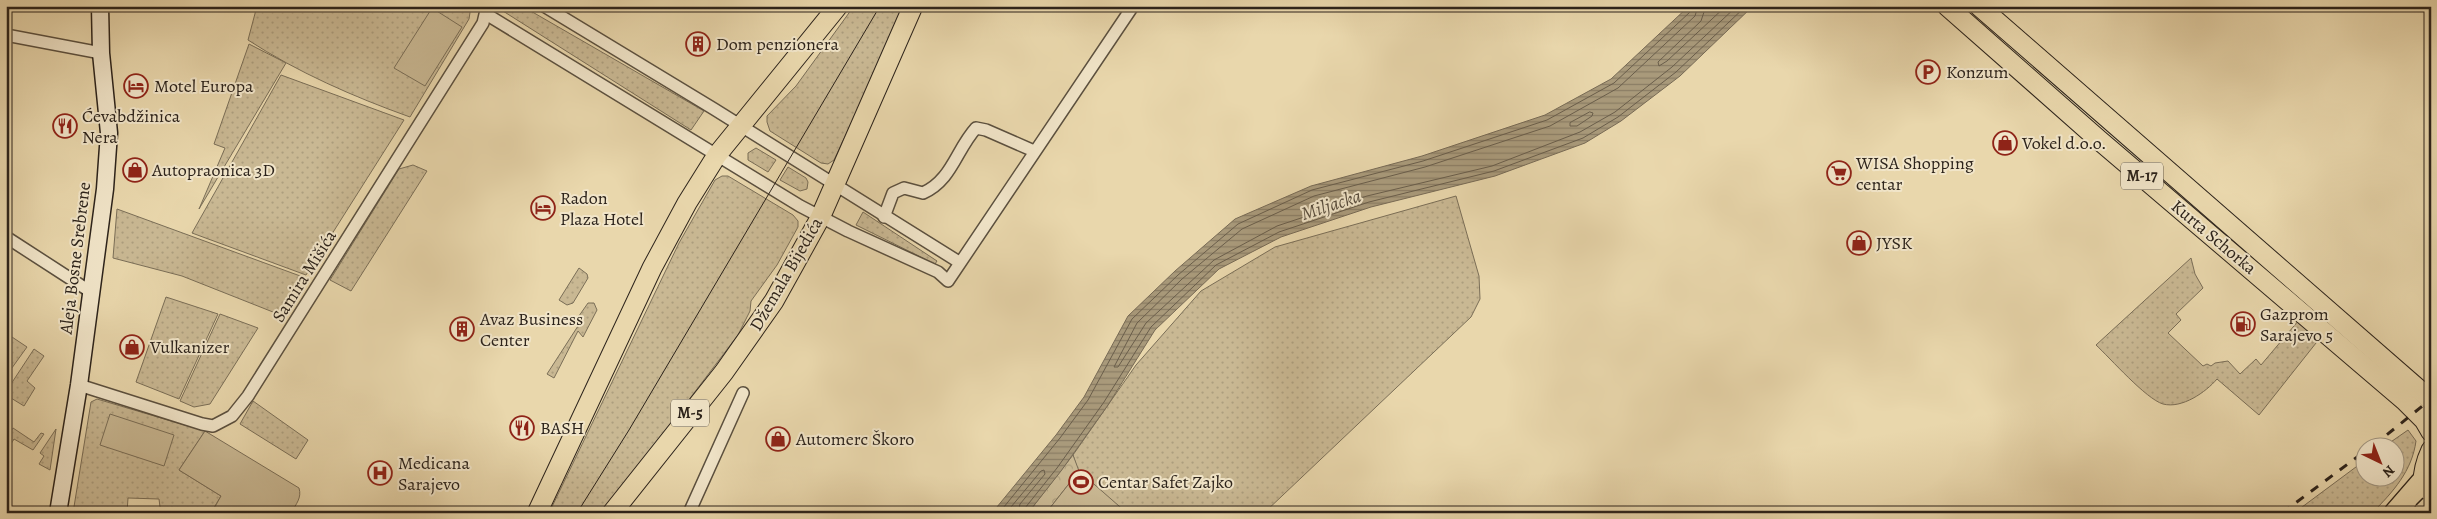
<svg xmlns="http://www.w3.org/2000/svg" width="2437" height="519" viewBox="0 0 2437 519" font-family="Alegreya,serif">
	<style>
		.green { fill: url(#green-dots); stroke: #7a6e57 }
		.forest { fill: url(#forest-crowns); stroke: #7a6e57 }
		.pitch { fill: #c9b893; stroke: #7a6e57 }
		.water { fill: url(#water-rules); stroke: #776a55 }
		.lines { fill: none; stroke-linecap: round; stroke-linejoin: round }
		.shore { stroke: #6a5e4b; stroke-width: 1 }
		.street-casing { stroke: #5b503f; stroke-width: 14 }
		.secondary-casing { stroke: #2c231b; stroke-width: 19 }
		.primary-casing { stroke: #2c231b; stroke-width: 21 }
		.highway-casing { stroke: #2c231b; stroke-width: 24 }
		.street { stroke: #f1e5c9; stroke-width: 11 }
		.secondary { stroke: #f1e5c9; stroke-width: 16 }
		.primary { stroke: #e9d7ac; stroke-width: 19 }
		.highway { stroke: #e9d7ac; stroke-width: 21 }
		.tram { stroke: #2c231b; stroke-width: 1 }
		.rail { stroke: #2c231b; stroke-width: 3; stroke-dasharray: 9 9; stroke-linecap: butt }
		.highway-bridge-casing { stroke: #2c231b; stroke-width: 24; stroke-linecap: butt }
		.highway-bridge { stroke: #e9d7ac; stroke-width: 21 }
		.labels { text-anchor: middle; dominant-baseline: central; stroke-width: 4; stroke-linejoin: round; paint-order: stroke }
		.shield { fill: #f1e5c9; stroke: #675d4f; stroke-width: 1 }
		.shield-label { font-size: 16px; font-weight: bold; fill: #2c231b }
		.poi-label { font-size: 18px; fill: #2c231b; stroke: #f1e5c9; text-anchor: start }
		.street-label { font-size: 18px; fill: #2c231b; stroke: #f1e5c9 }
		.water-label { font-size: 19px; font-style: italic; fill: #584d3d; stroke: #f1e5c9 }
	</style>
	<defs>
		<pattern id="green-dots" width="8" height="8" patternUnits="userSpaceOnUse" patternTransform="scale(1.25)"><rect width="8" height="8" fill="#c9b893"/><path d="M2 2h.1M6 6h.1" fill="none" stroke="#ad9e7e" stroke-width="1.8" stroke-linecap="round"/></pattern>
		<pattern id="forest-crowns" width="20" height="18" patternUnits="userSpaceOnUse" patternTransform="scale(1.25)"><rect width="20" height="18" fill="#c9b893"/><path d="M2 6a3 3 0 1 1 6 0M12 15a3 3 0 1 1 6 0" fill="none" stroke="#ad9e7e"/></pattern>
		<pattern id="water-rules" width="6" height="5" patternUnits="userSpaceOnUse" patternTransform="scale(1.25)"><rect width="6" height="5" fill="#a99a7b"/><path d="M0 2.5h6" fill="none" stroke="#8a7d64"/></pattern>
	</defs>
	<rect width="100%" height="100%" fill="#e9d7ac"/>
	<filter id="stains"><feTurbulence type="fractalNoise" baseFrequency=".004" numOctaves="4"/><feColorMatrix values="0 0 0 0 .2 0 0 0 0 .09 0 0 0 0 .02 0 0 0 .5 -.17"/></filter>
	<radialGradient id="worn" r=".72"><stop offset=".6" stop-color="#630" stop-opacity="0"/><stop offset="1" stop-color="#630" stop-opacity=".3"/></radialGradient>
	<g class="green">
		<path d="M257 6H471L469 19 410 117C354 97 297 72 248 40Z"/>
		<polygon points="495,6 522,6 704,111 691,130"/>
		<polygon points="854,6 906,6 834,160 828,164 821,163 770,131 767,122 767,116 796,86"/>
		<polygon points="249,44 286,63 199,209 225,148 214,144"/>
		<polygon points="281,75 404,120 306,275 192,233"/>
		<polygon points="756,148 776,160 768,172 748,160 748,153"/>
		<polygon points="413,165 427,171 351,291 330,280 399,169"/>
		<polygon points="788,167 806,178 808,182 807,189 800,191 780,180"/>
		<polygon points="722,176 728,176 793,215 798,221 798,227 777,265 751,301 750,311 738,335 603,513 549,513 679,243 715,180"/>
		<polygon points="1456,196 1479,276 1480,299 1471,317 1264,513 1127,513 1104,494 1046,513 1078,471 1073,455 1136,365 1201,291 1275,247"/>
		<polygon points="117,209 303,277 278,314 182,276 113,258"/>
		<polygon points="863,212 937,261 935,264 856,225"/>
		<path d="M2191 258 2195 274 2203 288 2176 314 2181 320 2168 333 2203 366 2207 364 2211 366 2215 363 2228 361 2240 374 2256 359 2261 365 2299 320 2320 338 2259 415 2217 379C2206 392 2182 409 2163 404 2146 399 2110 358 2096 345Z"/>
		<polygon points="579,268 587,274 588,278 573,303 567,305 559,300"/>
		<polygon points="166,297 218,314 179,399 136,382"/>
		<polygon points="588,303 594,303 597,310 583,337 578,331 554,378 547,374 578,326 574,323"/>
		<polygon points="220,314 258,328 210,404 194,407 180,401"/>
		<polygon points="6,333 27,347 9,372 6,370"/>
		<polygon points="34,349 44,356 27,381 35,388 24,406 6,395 6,381 11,384"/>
		<polygon points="97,399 205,431 179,470 221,496 212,511 214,513 181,513 172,507 166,510 160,507 159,499 128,498 127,513 73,513 91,402"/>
		<polygon points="253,401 308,440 296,459 240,424"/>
		<polygon points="13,428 34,442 41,433 44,434 33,450 14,439 8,449 6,439"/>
		<polygon points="56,429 50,470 39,464 44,456 40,453"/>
		<path d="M2408 430 2416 441C2412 471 2393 492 2372 513H2294L2364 461V476H2394V446H2385Z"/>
	</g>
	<polygon class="forest" points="1073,455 1079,471 1046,513 1028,513"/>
	<g class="pitch">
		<polygon points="432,8 462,27 425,86 394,68"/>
		<polygon points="110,414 174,435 164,466 100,445"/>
		<path d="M205 431 299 488C302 498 296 504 291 513L212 512 221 496 179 470Z"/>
		<polygon points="1079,471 1127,513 1046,513"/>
	</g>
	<polygon class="water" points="1689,6 1753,6 1680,76 1621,121 1585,143 1495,176 1371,207 1281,237 1219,269 1155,330 1108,405 1061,471 1028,513 992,513 1056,435 1084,397 1128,316 1175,271 1235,219 1311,186 1422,156 1545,115 1611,79"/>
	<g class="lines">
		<g class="shore">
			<polyline points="1698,6 1695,16 1618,88 1550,126 1425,167 1314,196 1242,229 1182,279 1137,323 1114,367 1118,367 1146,323 1214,260 1277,226 1367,196 1492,166 1580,132 1615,112 1672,67 1737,6"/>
			<polyline points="1706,6 1701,21 1658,62 1659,66 1667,61 1726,6"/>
			<polygon points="1590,112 1593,113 1592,116 1577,126 1570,126 1570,123"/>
			<polyline points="999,513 1060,438 1088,400 1132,319 1178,275 1238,224 1312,190 1423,161 1547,120 1614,83 1690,12 1692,6"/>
			<polyline points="1006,513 1041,471 1044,470 1045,474 1020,504 1018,513"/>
			<polyline points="1024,513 1025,508 1057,468 1104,402 1151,327 1216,265 1279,232 1369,202 1494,171 1583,138 1618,117 1676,72 1746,6"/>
		</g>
		<g class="street-casing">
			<g id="street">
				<polyline points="544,6 714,109 959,262"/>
				<polyline points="486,14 800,206 848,231 938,272 948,281 1133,6"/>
				<polyline points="6,35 101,53"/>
				<path d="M884 217 893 193 904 188 923 193C952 180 956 150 976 128L986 130 1034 151"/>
				<polyline points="6,237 91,292"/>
				<polyline points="79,385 202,424 213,426 232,416 248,396 483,23 487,6"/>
				<polyline points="689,513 743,393"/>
			</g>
		</g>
		<g class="secondary-casing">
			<polyline id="secondary" points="58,513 79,385 105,189 109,133 101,53 100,6"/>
		</g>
		<g class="primary-casing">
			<g id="primary">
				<polyline points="1947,6 2099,140 2405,401 2424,420 2431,432"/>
				<polyline points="1979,6 2431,400"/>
				<polyline points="537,513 652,268 687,203 717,155 838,6"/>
				<polyline points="612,513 724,372 774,301 820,218 913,6"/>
				<path d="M2428 513C2420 491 2421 471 2431 450"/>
			</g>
		</g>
		<g class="highway-casing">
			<polyline id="highway" points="2395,513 2421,483"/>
		</g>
		<use href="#street" class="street"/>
		<use href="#secondary" class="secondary"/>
		<use href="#primary" class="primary"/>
		<use href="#highway" class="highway"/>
		<polyline class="tram" points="577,513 629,430 880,6"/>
		<g class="rail">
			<polyline points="2373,446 2431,399"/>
			<polyline points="2282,513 2364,452"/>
		</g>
		<g class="highway-bridge-casing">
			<polyline id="highway-bridge" points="2424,513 2431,506"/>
		</g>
		<use href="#highway-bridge" class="highway-bridge"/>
	</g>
	<defs>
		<g id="building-ring" transform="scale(1.25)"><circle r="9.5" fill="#f1e5c9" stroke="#8f2418" stroke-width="1.5"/><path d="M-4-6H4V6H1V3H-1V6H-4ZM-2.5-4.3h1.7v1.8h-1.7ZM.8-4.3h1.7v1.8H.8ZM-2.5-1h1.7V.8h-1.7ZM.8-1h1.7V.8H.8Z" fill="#8f2418"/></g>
		<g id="parking-ring" transform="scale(1.25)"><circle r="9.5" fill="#f1e5c9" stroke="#8f2418" stroke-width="1.5"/><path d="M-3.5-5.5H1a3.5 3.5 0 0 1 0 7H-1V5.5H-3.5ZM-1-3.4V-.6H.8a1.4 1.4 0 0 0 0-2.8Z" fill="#8f2418"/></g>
		<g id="hotel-ring" transform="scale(1.25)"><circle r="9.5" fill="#f1e5c9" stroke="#8f2418" stroke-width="1.5"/><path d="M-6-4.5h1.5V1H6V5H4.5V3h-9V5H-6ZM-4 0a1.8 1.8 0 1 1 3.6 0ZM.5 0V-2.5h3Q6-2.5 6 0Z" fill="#8f2418"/></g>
		<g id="restaurant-ring" transform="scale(1.25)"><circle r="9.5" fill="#f1e5c9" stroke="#8f2418" stroke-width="1.5"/><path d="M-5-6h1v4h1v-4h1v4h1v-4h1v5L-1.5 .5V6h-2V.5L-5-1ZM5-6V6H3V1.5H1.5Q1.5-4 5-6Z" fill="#8f2418"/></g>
		<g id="shop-ring" transform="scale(1.25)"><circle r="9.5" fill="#f1e5c9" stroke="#8f2418" stroke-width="1.5"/><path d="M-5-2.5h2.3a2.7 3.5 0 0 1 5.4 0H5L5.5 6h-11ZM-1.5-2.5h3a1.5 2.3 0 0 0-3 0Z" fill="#8f2418"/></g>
		<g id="supermarket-ring" transform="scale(1.25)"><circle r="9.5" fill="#f1e5c9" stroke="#8f2418" stroke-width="1.5"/><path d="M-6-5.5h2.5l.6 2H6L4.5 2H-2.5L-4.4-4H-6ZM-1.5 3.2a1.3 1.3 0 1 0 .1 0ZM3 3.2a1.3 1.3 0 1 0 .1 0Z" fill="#8f2418"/></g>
		<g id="fuel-ring" transform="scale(1.25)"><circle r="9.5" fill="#f1e5c9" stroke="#8f2418" stroke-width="1.5"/><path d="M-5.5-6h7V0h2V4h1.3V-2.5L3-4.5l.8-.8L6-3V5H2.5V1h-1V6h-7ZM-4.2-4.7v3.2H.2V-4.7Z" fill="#8f2418"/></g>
		<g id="hospital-ring" transform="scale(1.25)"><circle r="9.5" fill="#f1e5c9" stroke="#8f2418" stroke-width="1.5"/><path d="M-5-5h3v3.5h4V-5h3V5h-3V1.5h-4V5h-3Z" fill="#8f2418"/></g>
		<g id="stadium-ring" transform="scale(1.25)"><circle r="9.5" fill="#f1e5c9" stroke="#8f2418" stroke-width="1.5"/><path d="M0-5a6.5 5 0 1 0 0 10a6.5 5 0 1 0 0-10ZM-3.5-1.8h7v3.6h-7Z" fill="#8f2418"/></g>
	</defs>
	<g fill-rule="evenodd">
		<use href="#building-ring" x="698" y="44"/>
		<use href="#parking-ring" x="1928" y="72"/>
		<use href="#hotel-ring" x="136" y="86"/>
		<use href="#restaurant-ring" x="65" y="126"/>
		<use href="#shop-ring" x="2005" y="143"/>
		<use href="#shop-ring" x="135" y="170"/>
		<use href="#supermarket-ring" x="1839" y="173"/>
		<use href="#hotel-ring" x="543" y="208"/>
		<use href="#shop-ring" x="1859" y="243"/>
		<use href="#fuel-ring" x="2243" y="324"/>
		<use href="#building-ring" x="462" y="329"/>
		<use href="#shop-ring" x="132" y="347"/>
		<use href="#restaurant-ring" x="522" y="428"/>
		<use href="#shop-ring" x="778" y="439"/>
		<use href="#hospital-ring" x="380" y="473"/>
		<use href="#stadium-ring" x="1081" y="482"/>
	</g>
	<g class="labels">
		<g class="shield">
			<rect x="2121" y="162.5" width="42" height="27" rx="4"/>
			<rect x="671" y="399.5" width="38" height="27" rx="4"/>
		</g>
		<g class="shield-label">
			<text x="2142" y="176">M-17</text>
			<text x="690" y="413">M-5</text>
		</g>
		<g class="poi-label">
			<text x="716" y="44">Dom penzionera</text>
			<text x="1946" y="72">Konzum</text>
			<text x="154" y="86">Motel Europa</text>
			<text x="82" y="116">Ćevabdžinica<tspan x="82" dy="21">Nera</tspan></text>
			<text x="2022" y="143">Vokel d.o.o.</text>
			<text x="1856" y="163">WISA Shopping<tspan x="1856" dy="21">centar</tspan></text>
			<text x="152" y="170">Autopraonica 3D</text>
			<text x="560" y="198">Radon<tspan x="560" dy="21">Plaza Hotel</tspan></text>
			<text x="1876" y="243">JYSK</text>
			<text x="2260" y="314">Gazprom<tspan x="2260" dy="21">Sarajevo 5</tspan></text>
			<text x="480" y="319">Avaz Business<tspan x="480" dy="21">Center</tspan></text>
			<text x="150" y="347">Vulkanizer</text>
			<text x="540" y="428">BASH</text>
			<text x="796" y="439">Automerc Škoro</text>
			<text x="398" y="463">Medicana<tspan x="398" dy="21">Sarajevo</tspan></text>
			<text x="1098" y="482">Centar Safet Zajko</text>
		</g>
		<g class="street-label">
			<text transform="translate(2214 237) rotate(40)">Kurta Schorka</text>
			<text transform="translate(75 258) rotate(-83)">Aleja Bosne Srebrene</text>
			<text transform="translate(786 274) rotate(-60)">Džemala Bijedića</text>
			<text transform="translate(304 276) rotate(-58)">Samira Mišića</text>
		</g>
		<g class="water-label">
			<text transform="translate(1331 205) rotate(-18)">Miljacka</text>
		</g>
	</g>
	<rect width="2437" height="519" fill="none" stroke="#e9d7ac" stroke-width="25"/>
	<rect x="8" y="8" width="2422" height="504" fill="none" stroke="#2c231b" stroke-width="2.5"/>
	<rect x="12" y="12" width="2412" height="494" fill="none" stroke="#2c231b"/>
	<g transform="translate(2380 462) rotate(137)"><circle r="24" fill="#f1e5c9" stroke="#a29783"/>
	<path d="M0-4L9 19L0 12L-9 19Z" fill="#8f2418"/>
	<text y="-8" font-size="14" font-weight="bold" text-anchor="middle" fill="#2c231b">N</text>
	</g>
	<rect width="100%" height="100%" filter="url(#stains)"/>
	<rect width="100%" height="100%" fill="url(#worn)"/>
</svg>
